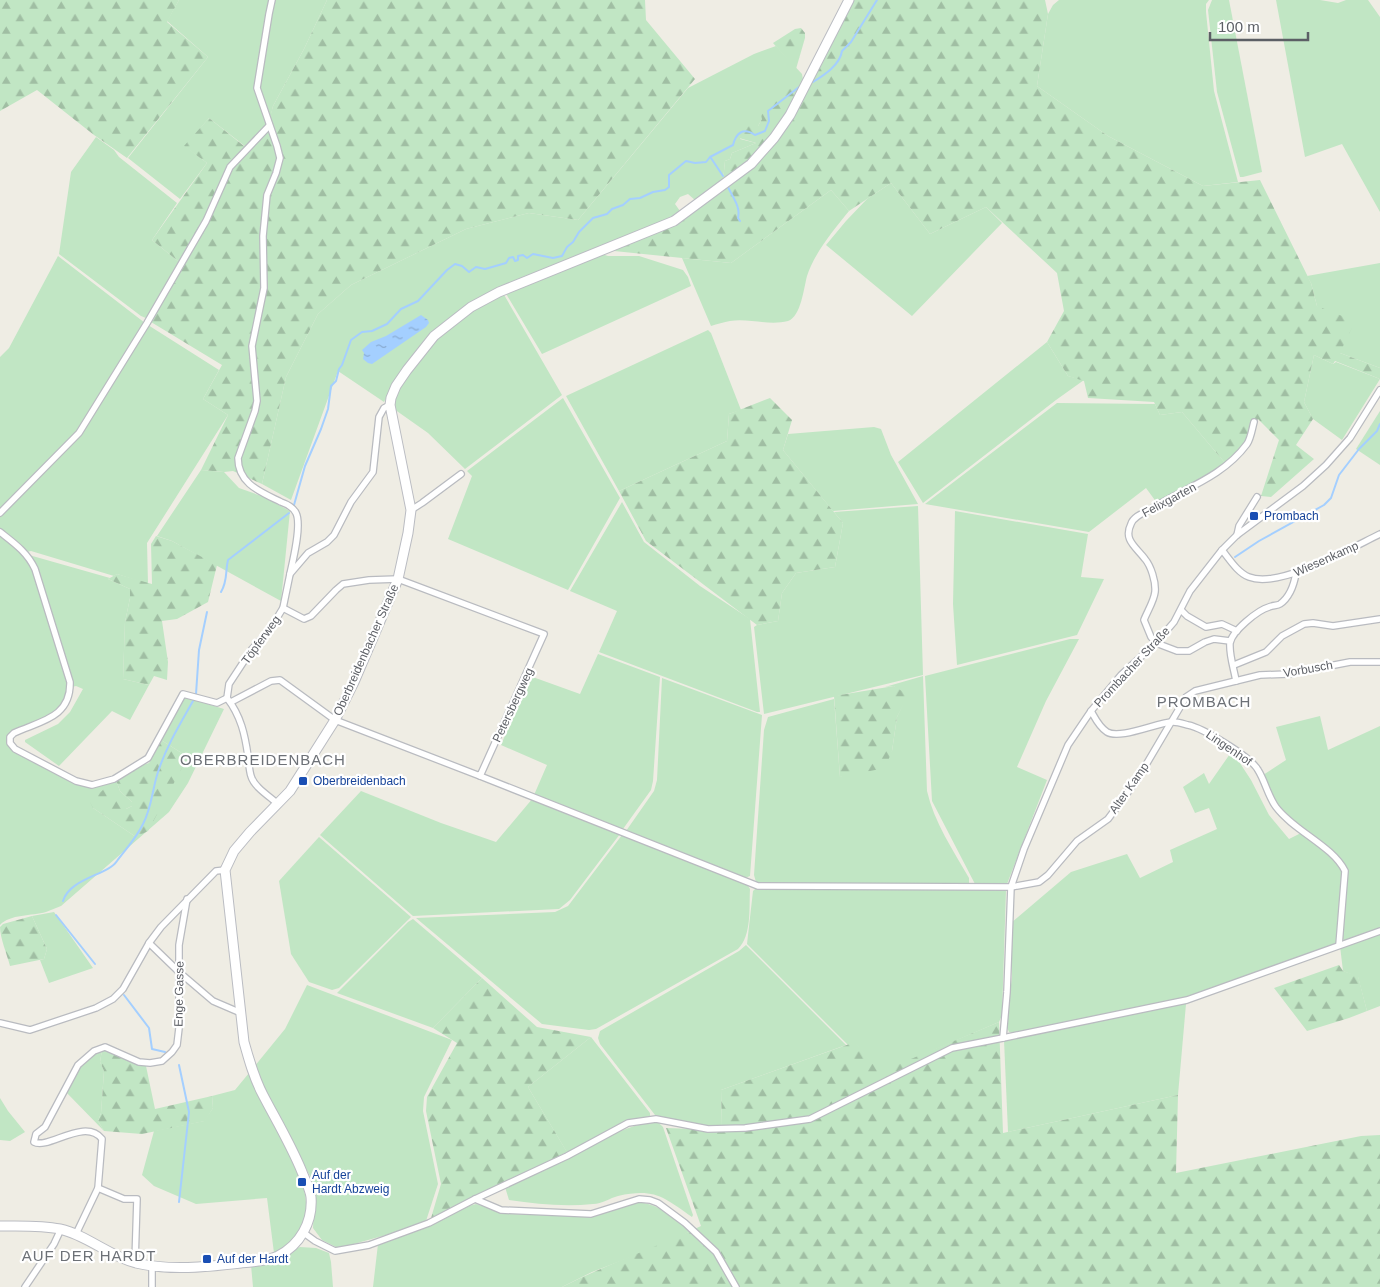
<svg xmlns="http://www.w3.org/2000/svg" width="1380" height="1287" viewBox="0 0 1380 1287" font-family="Helvetica,sans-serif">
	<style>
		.grass { fill: #c1e6c4 }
		.forest { fill: url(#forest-firs) }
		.water { fill: url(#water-ripples) }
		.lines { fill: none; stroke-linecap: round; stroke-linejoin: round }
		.stream { stroke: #a4cfff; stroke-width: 2 }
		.street-casing { stroke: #b9bbc0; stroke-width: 8 }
		.secondary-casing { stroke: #babcc2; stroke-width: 11 }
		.street { stroke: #fff; stroke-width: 5.5 }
		.secondary { stroke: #fff; stroke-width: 9 }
		.transit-dot { fill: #1a4fb4; stroke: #fff; stroke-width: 2 }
		.labels { text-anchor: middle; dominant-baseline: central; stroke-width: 4.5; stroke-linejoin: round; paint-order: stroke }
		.street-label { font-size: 12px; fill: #5c5f65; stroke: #fff }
		.transit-label { font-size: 12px; fill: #164399; stroke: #fff; text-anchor: start }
		.quarter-label { font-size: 15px; letter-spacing: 1px; fill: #6d7177; stroke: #fff }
	</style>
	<defs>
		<pattern id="forest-firs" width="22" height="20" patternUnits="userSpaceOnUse" patternTransform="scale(1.25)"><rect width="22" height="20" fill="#c1e6c4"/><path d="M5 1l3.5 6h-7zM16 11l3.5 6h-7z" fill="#a0bea3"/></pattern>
		<pattern id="water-ripples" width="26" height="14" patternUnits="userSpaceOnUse" patternTransform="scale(1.25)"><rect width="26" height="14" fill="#a4cfff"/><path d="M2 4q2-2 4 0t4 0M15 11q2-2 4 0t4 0" fill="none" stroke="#89abd2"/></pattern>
	</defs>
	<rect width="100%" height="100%" fill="#efede4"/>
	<g class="grass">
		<polygon points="179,0 271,0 257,76 266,124 264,128 246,147 209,118 185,146 207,163 180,199 128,158 208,57 167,21"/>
		<polygon points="274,0 327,0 304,49 273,106 270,119 260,88 263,56"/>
		<polygon points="1059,0 1209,0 1206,4 1206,12 1214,91 1238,182 1203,186 1108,136 1037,86 1048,14 1053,5"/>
		<polygon points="1212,0 1229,0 1262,172 1243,177 1240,177 1217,92 1208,10"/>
		<polygon points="1276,0 1320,0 1338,3 1346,0 1368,0 1380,17 1380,212 1342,144 1305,157"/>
		<polygon points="776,46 802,74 803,80 799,89 762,119 758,126 747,126 740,139 756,143 732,153 730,159 725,161 723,181 696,201 688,194 680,197 675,204 680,211 663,222 492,292 423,344 401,370 384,402 338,371 291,500 262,484 286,377 318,314 351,285 466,229 529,213 578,220 688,88 754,54"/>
		<polygon points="96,137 114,150 119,157 177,203 152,240 179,262 150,315 146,318 141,316 59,254 71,172"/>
		<polygon points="891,183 930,234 986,207 1002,223 912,316 826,245 846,221 867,199"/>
		<path d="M831 190 849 211C833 231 815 252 807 276 804 287 801 317 788 321 769 326 749 318 730 321 724 322 717 324 711 326L682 258 731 263Z"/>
		<polygon points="602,254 608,256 639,256 683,270 688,277 691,286 542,354 505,292"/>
		<polygon points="58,256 145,323 76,434 0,510 0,357 9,348"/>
		<polygon points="1380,263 1380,368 1340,353 1317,306 1311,283 1307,276"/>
		<polygon points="503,293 562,395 465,469 428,433 394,409 396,396 399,387 430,344 465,315"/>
		<polygon points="148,325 219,370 203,399 228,415 147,543 148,584 117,574 114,576 31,551 27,552 0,529 0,515 80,434"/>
		<polygon points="708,330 711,333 741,410 729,414 727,441 619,491 566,396"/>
		<polygon points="1047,342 1068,376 1084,380 1056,400 923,503 898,462"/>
		<polygon points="1314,355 1333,364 1336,362 1380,379 1342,440 1313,419 1304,402"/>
		<polygon points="563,398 620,498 568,590 448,539 472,476 467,471"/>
		<polygon points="1057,403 1155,404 1160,415 1182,412 1225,463 1214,472 1157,503 1146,488 1089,532 925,504"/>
		<polygon points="1380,411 1380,465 1356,449"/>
		<polygon points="874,427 881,429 891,455 918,504 833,511 783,450 788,434"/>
		<polygon points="201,470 224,472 239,488 264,497 290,511 281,601 172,541 157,536"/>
		<polygon points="622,502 644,542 700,586 750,619 760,712 757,712 599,652 617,611 570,591"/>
		<polygon points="918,506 923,675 764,714 754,627 757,625 778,621 782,593 796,573 835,567 843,523 834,512"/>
		<polygon points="955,511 1088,534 1081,577 1104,579 1077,635 957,665 953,604"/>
		<path d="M0 534 19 549 29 561 69 683V693L61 710 12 733 9 744 87 785 116 780 120 791 132 802V806L126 809 93 808 136 837 188 757 161 740 185 697 224 709 188 783 169 812 61 906C56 908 51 910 46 912 32 916 10 914 0 925Z"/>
		<polygon points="29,555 110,578 108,579 130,589 130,598 125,622 123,679 149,685 130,720 112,711 59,766 25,742 25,740 58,724 70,712 83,689 76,686 72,687"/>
		<polygon points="1070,639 1079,639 1046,701 1017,767 1047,780 1007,884 975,884 932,801 925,676"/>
		<polygon points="598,654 660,677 653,781 651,790 623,829 620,829 534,795 547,765 501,745 530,676 580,694"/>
		<path d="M923 676 927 791C934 822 953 850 969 878V884L967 885 760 884 756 882 754 875 764 730 768 717 834 699 840 777 892 751 897 717 906 698 894 686 885 687Z"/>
		<polygon points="662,678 762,715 750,876 745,878 626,831 654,791 657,780"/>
		<polygon points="1320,716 1328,750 1380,726 1380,930 1346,941 1342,939 1346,870 1277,806 1263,775 1286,760 1276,727"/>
		<polygon points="1232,751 1251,780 1269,815 1289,839 1301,833 1340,863 1344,872 1337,943 1181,999 1014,1033 1009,1032 1006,1025 1012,977 1011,923 1071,872 1127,854 1140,878 1173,862 1170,850 1217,829 1209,808 1195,813 1183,787 1204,773 1209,784"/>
		<polygon points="361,791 441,823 496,842 533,798 620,834 570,900 559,909 413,916 320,835"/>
		<path d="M622 835 747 884 750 889C749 908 752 935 738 949L596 1029 589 1030 542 1024 416 918 555 912 568 906Z"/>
		<polygon points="319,837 411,917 339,988 332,990 309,982 291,954 279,881"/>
		<polygon points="756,888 1000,888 1006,890 1002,1015 999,1022 880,1073 855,1043 848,1045 747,944 753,891"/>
		<polygon points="54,912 93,968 49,983 40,960 44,959 47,949 32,916"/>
		<polygon points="413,919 482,978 433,1028 337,993 408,922"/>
		<polygon points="1380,933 1380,1006 1367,1011 1358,977 1343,971 1340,946"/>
		<polygon points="746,945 846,1045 721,1090 722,1127 692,1125 655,1115 600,1044 598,1038 600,1031 739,951"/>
		<polygon points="307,985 452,1040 424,1097 423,1111 438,1184 426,1221 386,1235 343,1247 336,1247 322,1240 313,1228 314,1200 310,1176 260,1082 254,1067 285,1029"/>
		<polygon points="1184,1002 1186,1004 1178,1095 1008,1132 1004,1040"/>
		<polygon points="591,1037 650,1113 650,1116 621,1124 568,1154 528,1087"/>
		<path d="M102 1050 100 1062 104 1071 101 1113 98 1121 104 1131 66 1092C76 1073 81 1058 102 1050Z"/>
		<path d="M249 1073C262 1101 277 1128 290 1155 297 1170 305 1186 306 1202 308 1225 294 1244 274 1253L267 1198 196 1204 154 1186 142 1175 154 1131 204 1121 213 1108 212 1096 235 1090Z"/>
		<polygon points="0,1098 8,1111 25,1132 10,1141 0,1140"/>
		<path d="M658 1122 663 1127 693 1215 692 1217C663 1197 655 1188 618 1196 610 1198 602 1204 593 1204 564 1207 537 1204 509 1200L505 1187C528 1177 550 1168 572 1156 601 1141 625 1124 658 1122Z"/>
		<path d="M635 1202C659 1203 672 1217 691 1231L662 1245 592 1272 562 1287H373L378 1244 426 1228 469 1206 476 1204 506 1214 586 1216 617 1209Z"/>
		<path d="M300 1247 316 1248 329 1253 331 1262 333 1287H253L251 1265C276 1266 279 1256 300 1247Z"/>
	</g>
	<g class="forest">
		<polygon points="0,0 179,0 167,22 208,57 127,158 94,135 37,90 0,111"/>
		<polygon points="327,0 645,0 646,20 695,79 578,220 529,213 466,229 351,285 318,314 286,377 262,484 233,471 224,472 201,470 228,415 203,399 222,365 151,322 179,262 152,240 207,163 184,146 209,118 249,150 266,133 273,106 304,49"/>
		<polygon points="853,0 1045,0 1048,14 1037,86 1108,136 1203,186 1260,180 1311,283 1317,306 1355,321 1340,353 1380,368 1380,379 1335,361 1333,364 1314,355 1304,402 1313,419 1296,445 1314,459 1271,497 1261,496 1279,440 1258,419 1245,443 1225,463 1182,412 1160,415 1154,402 1088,398 1084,381 1068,376 1047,342 1064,311 1057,273 986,207 930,234 891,183 849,211 831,190 731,263 614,251 696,209 750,170 783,134"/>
		<polygon points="801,28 805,33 805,38 796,69 773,43 795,29"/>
		<path d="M790 86 799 89 777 130 745 163 723 181 725 161 730 159 732 153 756 143 729 135V125L758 126 762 119C757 103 780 93 790 86Z"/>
		<polygon points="770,398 792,420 783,450 843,523 835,567 796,573 782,593 778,621 757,625 646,541 619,491 727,441 729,414"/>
		<polygon points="156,536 172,541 217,565 208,602 177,619 162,621 168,662 167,680 154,676 149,685 123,679 125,622 130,598 130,589 108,579 117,574 152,584 151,544"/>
		<polygon points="894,686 902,691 907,698 897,717 892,751 885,768 840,777 834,696"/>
		<polygon points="161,740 188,757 148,831 136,837 93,808 90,802 104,789 126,809 132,806 132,802 120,791 116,780 136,767 149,763"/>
		<path d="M32 916 47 949 44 959 10 966C7 954 0 938 0 927L3 924Z"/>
		<polygon points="1339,965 1343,971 1358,976 1367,1011 1349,1018 1307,1031 1274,988"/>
		<polygon points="482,978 537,1027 591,1037 528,1087 567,1152 431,1218 441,1184 426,1111 427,1097 457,1043 433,1028"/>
		<path d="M999 1022 1003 1133 1178 1095 1176 1173 1361 1136 1380 1135V1287H562C607 1264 655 1248 701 1226L666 1128 722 1130 721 1090 855 1042 880 1072Z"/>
		<polygon points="107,1049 146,1066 155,1109 212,1096 213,1108 205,1121 142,1134 104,1131 98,1121 101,1113 104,1071 100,1062 102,1050"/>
	</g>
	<polygon class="water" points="421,315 428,320 429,323 426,327 372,364 368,363 363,359 364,353 362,350 371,342 386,336"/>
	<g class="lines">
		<g class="stream">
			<path d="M813 82C824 75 840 65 842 51L851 42 877 0"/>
			<polyline points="711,158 723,176"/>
			<path d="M728 187C732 196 741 207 738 218L740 221"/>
			<path d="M294 505 305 466 321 429 328 409 331 386 336 381 339 369 342 365 351 340 362 332 372 331 387 324 401 309 418 301 447 270 455 264 462 266 469 272 476 267 485 269 506 263 509 258 513 257 515 261 518 260V256L523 255 527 258 533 254 553 258 562 256 567 247 573 242 579 232 593 218 607 214 612 209 623 205 630 199 640 198 653 192 665 190 669 187V175L686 161 695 163 706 162 710 157 733 145C736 133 743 127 755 135L765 131 769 121 768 111 799 87"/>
			<polyline points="1235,557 1259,541 1324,505 1331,498 1339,475 1359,449 1377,431 1380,424"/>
			<path d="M221 592C228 580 225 572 228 560L289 513"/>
			<polyline points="196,694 199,650 207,612"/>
			<path d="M63 901C70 878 108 875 117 861 126 849 137 837 143 824 152 807 152 790 158 772 166 747 180 724 193 701"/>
			<polyline points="56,915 95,964"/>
			<polyline points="124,995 149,1028 152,1049 165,1052"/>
			<polyline points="179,1202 189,1112 179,1065"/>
		</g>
		<g class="street-casing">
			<g id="street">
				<path d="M272 0 269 14 257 88 277 146 280 158 276 173 267 195 263 236 264 288 252 346 257 401 255 411 238 458C238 484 261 492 281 502 287 504 293 507 296 513 302 525 293 560 290 574"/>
				<polyline points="411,510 422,503 461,474"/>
				<polyline points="0,513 79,433 147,323 206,221 230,167 269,126"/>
				<path d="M0 532C14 543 27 552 35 569L70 682C71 718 40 721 14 733L10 737V743L15 749 76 781 92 785 114 779 148 758 183 694 217 703 227 698"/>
				<polyline points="1237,535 1239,526 1257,497"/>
				<path d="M1222 550C1230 560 1238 573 1249 577 1280 589 1351 548 1380 534"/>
				<polyline points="1181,610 1187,616 1206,627 1222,624 1237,631"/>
				<path d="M1230 641 1214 639 1205 642 1189 651H1177L1156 643 1151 637 1144 620C1147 612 1154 601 1155 592 1156 582 1151 566 1145 559 1136 547 1123 540 1131 524 1133 517 1143 513 1149 510 1182 489 1222 478 1247 444 1251 438 1252 429 1254 422"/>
				<polyline points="1234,665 1266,652 1282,636 1304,624 1313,623 1333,626 1380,619"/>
				<path d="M1236 681C1234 669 1229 655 1230 643 1232 631 1258 610 1269 607 1273 605 1277 606 1280 604 1290 597 1294 585 1296 573"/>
				<polyline points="231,702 271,681 280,680 335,720 480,776 544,634 398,579 369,580 343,584 336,590 311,616 304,619 283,608"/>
				<path d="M1091 711C1095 718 1099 727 1107 732 1120 740 1158 722 1173 722 1178 722 1184 724 1188 725 1203 728 1251 757 1258 770 1265 781 1268 796 1276 807 1294 831 1333 846 1345 871L1339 945"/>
				<polyline points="480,776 758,886 1011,887 1039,882 1048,875 1077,841 1108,819 1137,780 1186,697 1195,691 1260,675 1288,674 1350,662 1380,662"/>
				<path d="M278 804C269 796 254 787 251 776 249 770 249 762 248 756 245 735 241 716 227 698L229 684 252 649 269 631 283 608 290 574 308 553 327 542 334 535 351 502 373 472 379 417 384 408 390 405"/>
				<polyline points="149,943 179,972 213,1001 241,1013"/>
				<polyline points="0,1023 30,1030 96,1008 113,999 123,989 149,943 161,927 216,871 225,870"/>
				<polyline points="1003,1038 1007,992 1011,887 1024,849 1068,745 1091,711 1121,675 1156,643 1174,622 1190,591 1222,550 1237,535 1303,486 1326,465 1350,438 1380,390"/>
				<polyline points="98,1188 124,1199 137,1199 135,1262"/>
				<polyline points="475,1199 501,1210 591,1214 639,1199 650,1200 658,1203 685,1223 716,1252 736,1287"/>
				<polyline points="304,1233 315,1241 335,1251 369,1245 429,1223 475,1199 567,1156 628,1123 656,1119 708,1129 745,1128 810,1119 952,1048 1003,1038 1187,1000 1380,931"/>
				<path d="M76 1234 98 1188 102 1139C85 1117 48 1150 34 1142L36 1134 45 1127 78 1065 94 1051 105 1047 139 1062 150 1063 162 1061 172 1052 177 1045 179 1028V945L187 899"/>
				<polyline points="25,1287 54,1244 61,1229"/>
				<polyline points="152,1287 152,1266"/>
			</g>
		</g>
		<g class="secondary-casing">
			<path id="secondary" d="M0 1226C20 1226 41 1225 60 1229 87 1235 109 1256 136 1263 170 1271 206 1267 241 1263 253 1262 267 1261 278 1256 300 1245 313 1222 311 1197 310 1189 305 1180 302 1172 291 1145 276 1120 263 1095 254 1078 249 1060 244 1042L225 870 234 851 250 832 290 791 335 720 354 682 398 579 408 533 411 510 390 405 391 398 396 386 407 370 434 336 471 307 499 292 674 221 751 164 774 138 790 115 849 0"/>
		</g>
		<use href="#street" class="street"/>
		<use href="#secondary" class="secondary"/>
	</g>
	<g class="transit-dot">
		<rect x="1249" y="511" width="10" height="10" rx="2.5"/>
		<rect x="298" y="776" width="10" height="10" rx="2.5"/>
		<rect x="297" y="1177" width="10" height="10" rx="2.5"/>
		<rect x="202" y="1254" width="10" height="10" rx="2.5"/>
	</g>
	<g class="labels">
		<g class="street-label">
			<text transform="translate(1169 500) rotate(-28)">Felixgarten</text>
			<text transform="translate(1326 559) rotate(-24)">Wiesenkamp</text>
			<text transform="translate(261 640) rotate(-54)">Töpferweg</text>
			<text transform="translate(366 650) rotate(-66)">Oberbreidenbacher Straße</text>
			<text transform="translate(1132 667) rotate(-47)">Prombacher Straße</text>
			<text transform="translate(1308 669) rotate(-10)">Vorbusch</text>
			<text transform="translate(513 705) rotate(-65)">Petersbergweg</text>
			<text transform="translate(1229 748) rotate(34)">Lingenhof</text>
			<text transform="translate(1129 788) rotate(-55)">Alter Kamp</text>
			<text transform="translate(179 994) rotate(-89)">Enge Gasse</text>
		</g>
		<g class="transit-label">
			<text x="1264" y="516">Prombach</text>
			<text x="313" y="781">Oberbreidenbach</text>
			<text x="312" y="1175">Auf der<tspan x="312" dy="14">Hardt Abzweig</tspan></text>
			<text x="217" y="1259">Auf der Hardt</text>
		</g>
		<g class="quarter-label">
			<text x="1204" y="701">PROMBACH</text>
			<text x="263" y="759">OBERBREIDENBACH</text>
			<text x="89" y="1255">AUF DER HARDT</text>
		</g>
	</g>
	<path d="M1210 32v8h98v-8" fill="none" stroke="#5c5f65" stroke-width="2.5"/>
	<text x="1218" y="32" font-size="15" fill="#5c5f65" stroke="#ffffff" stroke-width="4" paint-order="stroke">100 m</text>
</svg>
